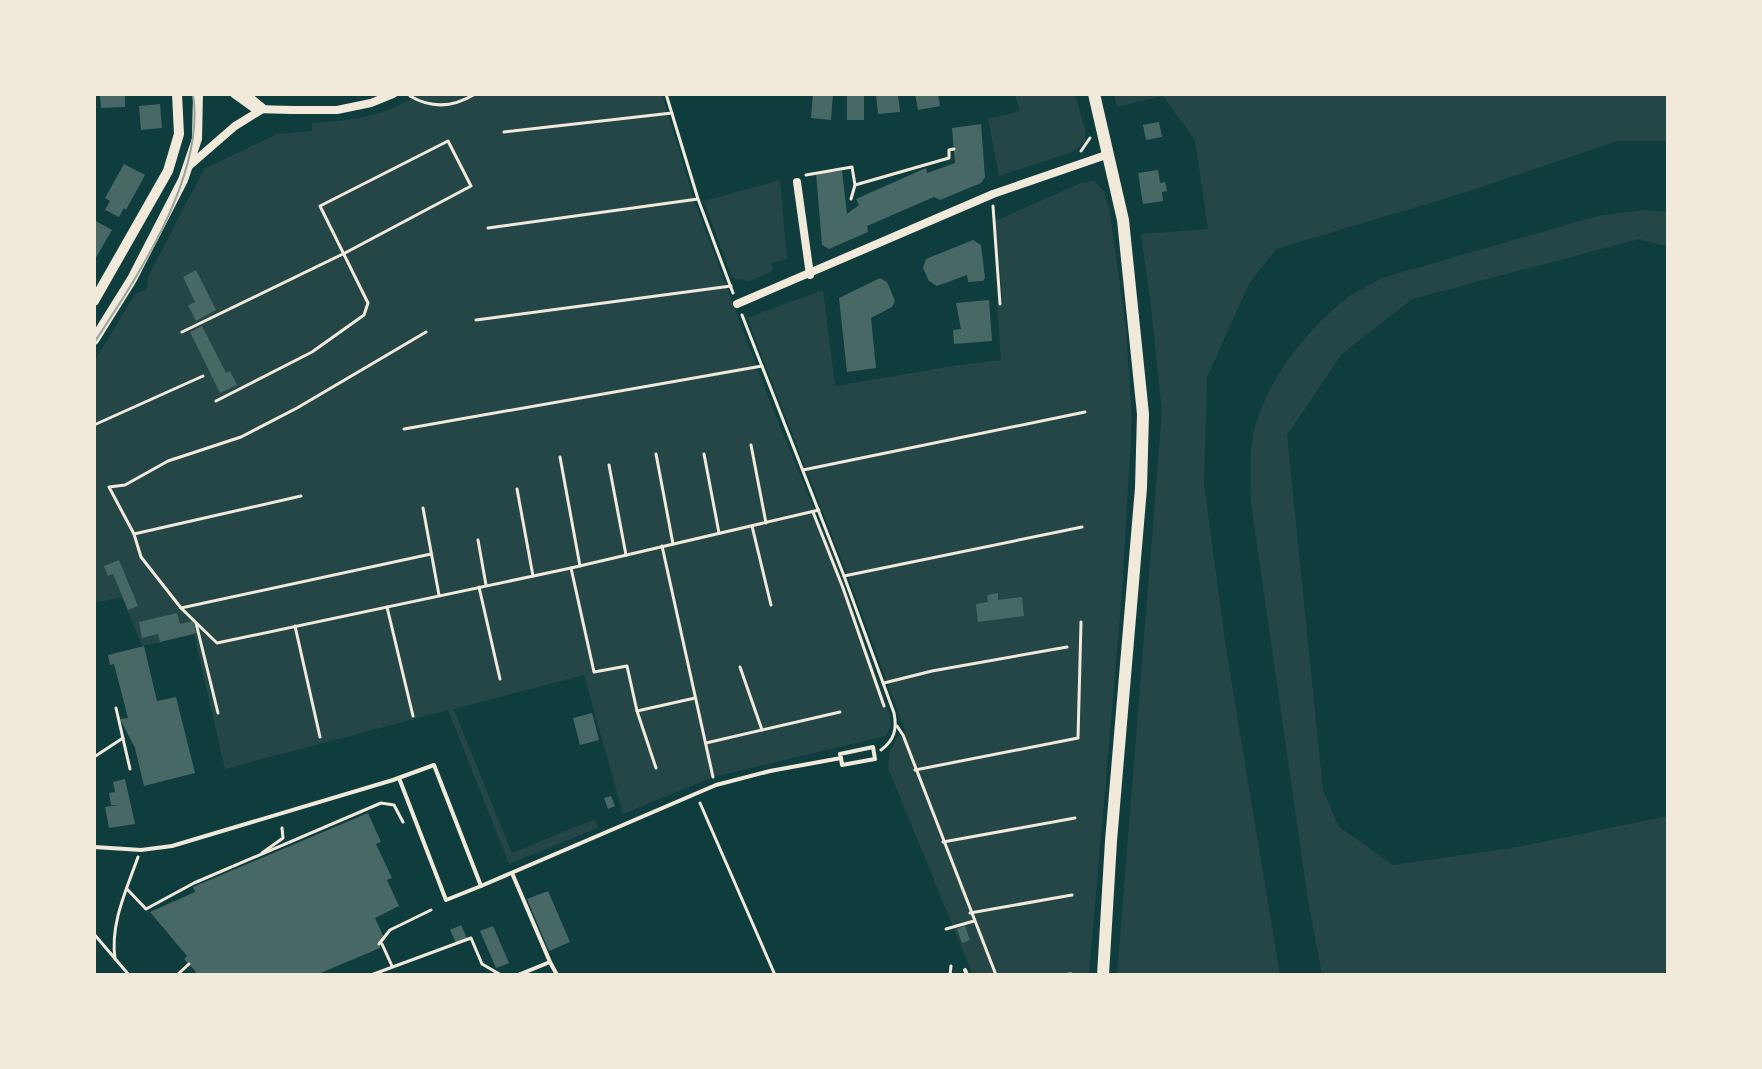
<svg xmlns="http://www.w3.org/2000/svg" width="1762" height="1069" viewBox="0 0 1762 1069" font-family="'Space Grotesk',sans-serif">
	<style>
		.green { fill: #244646 }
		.building { fill: #486865 }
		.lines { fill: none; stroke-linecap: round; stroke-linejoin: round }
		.path { stroke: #f1e9da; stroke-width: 3 }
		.service { stroke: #f1e9da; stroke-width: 4 }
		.minor { stroke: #f1e9da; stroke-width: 8 }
		.tertiary { stroke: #f1e9da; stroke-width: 10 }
		.secondary { stroke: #f1e9da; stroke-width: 12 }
		.tram { stroke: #97a49c; stroke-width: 2 }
	</style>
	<rect width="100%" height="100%" fill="#0f3d3e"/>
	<g class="green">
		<path d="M419 94H662L694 200 770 402 842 577 889 713 891 724 886 736 713 777 623 814 584 675 450 710H454L512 853 595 819 598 828 509 864 448 710 225 769 194 635 142 646 122 597 94 603V362L135 294 147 289 148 277 204 169 277 134 312 131V123C352 121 386 116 419 94Z"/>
		<polygon points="1015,94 1075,94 1085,130 1085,142 1072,152 999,176 988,119 1020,111"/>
		<polygon points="1114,94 1668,94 1668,141 1617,141 1470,191 1276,249 1249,284 1207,377 1204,484 1226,649 1280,975 1117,975 1162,412 1151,307 1141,234 1208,229 1195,140 1163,96 1117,107"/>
		<polygon points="780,180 787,259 771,263 773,271 749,281 732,278 704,201"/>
		<polygon points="1094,181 1104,191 1110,213 1126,329 1132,419 1122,593 1089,974 973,975 888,768 890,751 898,736 906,733 848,576 747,318 823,290 835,386 953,366 1001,360 997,304 1003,303 995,221 1081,183"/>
		<path d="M1642 210 1668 212V247L1639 239 1412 299 1342 354 1287 435 1323 790 1339 827 1393 865 1518 847 1668 816V975H1322L1308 900 1251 503C1251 480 1249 458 1253 435 1265 382 1307 328 1350 296 1360 289 1372 284 1382 278L1598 216Z"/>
	</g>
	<g class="building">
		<polygon points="813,94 833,94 831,120 811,118"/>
		<rect x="847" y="94" width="17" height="26"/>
		<polygon points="876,94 898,94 900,112 878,114"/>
		<polygon points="915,94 938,94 940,106 918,110"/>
		<polygon points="125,95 125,107 101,108 100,96"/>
		<polygon points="160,104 162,128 141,130 139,106"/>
		<polygon points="1159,122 1162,137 1146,140 1143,125"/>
		<polygon points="981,124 985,177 981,183 940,200 934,197 867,226 868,232 829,249 822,245 816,173 842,171 847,214 859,205 856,199 926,168 927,173 955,163 952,128"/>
		<polygon points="124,164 145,175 126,210 124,208 119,217 105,210 110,201 105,198"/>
		<polygon points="1158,170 1160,183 1165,182 1167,191 1162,192 1163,201 1143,204 1138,173"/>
		<polygon points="94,220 112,230 94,261"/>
		<polygon points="973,240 981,245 985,278 983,281 968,282 967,275 937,286 929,281 923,268 926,259"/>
		<polygon points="196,270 216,310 196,321 188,305 195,302 183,277"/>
		<polygon points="880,278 887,282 895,301 892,307 871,318 876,368 847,372 839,298"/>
		<polygon points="989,300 992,341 954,344 953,330 961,329 956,303"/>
		<polygon points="202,326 226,373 230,371 237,385 220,393 190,332"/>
		<polygon points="119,560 138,606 128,610 113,574 108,576 104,566"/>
		<polygon points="998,593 998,600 1022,597 1024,616 978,622 976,604 988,602 987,595"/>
		<polygon points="177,613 180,624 193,621 196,633 160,642 158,634 142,638 139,622"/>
		<polygon points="144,646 157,701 176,697 195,773 144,786 135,748 120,719 128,718 114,664 110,665 108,655"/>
		<polygon points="592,713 599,740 580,745 573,718"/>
		<polygon points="125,779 135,824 109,828 105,807 118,805 111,805 109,793 115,792 113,782"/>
		<polygon points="611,796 615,806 608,809 604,798"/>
		<polygon points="368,813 381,842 376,844 392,878 387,880 399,906 375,918 385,940 379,943 380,948 316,975 194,975 196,972 184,959 187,956 150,912 195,892 193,887"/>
		<polygon points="548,891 570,942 549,951 527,899"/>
		<polygon points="461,925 467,938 456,943 450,930"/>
		<polygon points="493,926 509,963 496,968 480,931"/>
		<polygon points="965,926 970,940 962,943 957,929"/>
	</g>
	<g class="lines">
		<g class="path">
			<polyline points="666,94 698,199 733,293"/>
			<path d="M410 96C432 109 454 107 475 94"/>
			<polyline points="504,132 672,113"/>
			<polyline points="1081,151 1090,138"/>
			<polyline points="806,175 852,167 855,185 851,199"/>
			<polyline points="855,185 949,158 949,150 954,149"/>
			<polyline points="993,206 1000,304"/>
			<polyline points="488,228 698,199"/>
			<path d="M742 315 844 576 894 713C897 728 895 740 881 750"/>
			<polyline points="476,320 731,286"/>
			<polyline points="182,332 345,253 471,186 448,141 320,206 368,303 364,315 312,352 216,401"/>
			<polyline points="426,332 297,408 241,437 168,461 125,485 109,487 134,534 141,557 181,608 217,643 571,568 819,510"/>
			<polyline points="94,425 203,376"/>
			<polyline points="404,429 762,366"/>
			<polyline points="751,445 766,523"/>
			<polyline points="656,454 673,544"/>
			<polyline points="704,454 719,533"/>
			<polyline points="560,457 580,566"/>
			<polyline points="609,465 626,555"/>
			<polyline points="803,470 1085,412"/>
			<polyline points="517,489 533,576"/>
			<polyline points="423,508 439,595"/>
			<polyline points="813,512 843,588 884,706"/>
			<polyline points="752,526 771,605"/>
			<polyline points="134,534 301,496"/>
			<polyline points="478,540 486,585"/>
			<polyline points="662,546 713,777"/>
			<polyline points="571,568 594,672 627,666 637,711 656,768"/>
			<polyline points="844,576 1082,527"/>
			<polyline points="479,587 500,679"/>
			<polyline points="387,607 413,716"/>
			<polyline points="181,608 431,554"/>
			<polyline points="196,623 218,713"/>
			<polyline points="295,626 320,737"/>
			<polyline points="740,667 762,730"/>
			<polyline points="884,683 932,671 1067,647"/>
			<polyline points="116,708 130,769"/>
			<polyline points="637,711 695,698"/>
			<polyline points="897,726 903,735 996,975"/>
			<polyline points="706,743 840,712"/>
			<polyline points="94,757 123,738"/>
			<polyline points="915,770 1078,738 1081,622"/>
			<polyline points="700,803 775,975"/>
			<polyline points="943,842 1075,818"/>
			<polyline points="262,853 283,838 282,828"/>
			<polyline points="127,889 146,909 194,883 381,803 394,805 403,822"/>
			<polyline points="970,913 1072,895"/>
			<polyline points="946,929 974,921"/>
			<polyline points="94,934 129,975"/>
			<polyline points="379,944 390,930 431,910"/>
			<polyline points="382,944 392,966"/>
			<path d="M115 959C110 924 126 891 138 857"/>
			<polyline points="177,975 189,964"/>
			<polyline points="371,975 471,938 482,964 501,975"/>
			<polyline points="950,975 951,966"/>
			<polyline points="1062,975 1071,974"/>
		</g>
		<g class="service">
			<polyline points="94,847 141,850 172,846 393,780 434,765 481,886 446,900 399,778"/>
			<polyline points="512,873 550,962 518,975"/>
			<polyline points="481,886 716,785 770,771 841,758 840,754 873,747 875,759 842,765 841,758"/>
			<polyline points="550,962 557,975"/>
			<polyline points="965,970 967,975"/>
		</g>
		<g class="minor">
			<polyline points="234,94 255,109 292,110 337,110 371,103 393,94"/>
			<polyline points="246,94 263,108"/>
			<polyline points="189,166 235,126 261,110"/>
			<polyline points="797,182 810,275"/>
			<polyline points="737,304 993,194 1109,154"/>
		</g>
		<g class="tertiary">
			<polyline points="94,301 168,171 179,134 177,94"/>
			<polyline points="94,340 132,279 183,180 197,139 198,94"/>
		</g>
		<polyline class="secondary" points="1094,94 1123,220 1143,414 1141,488 1111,841 1103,975"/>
		<path class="tram" d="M94 343C137 277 206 175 193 94"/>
	</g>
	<rect width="1762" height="1069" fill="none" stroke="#f1e9da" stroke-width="192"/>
</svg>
